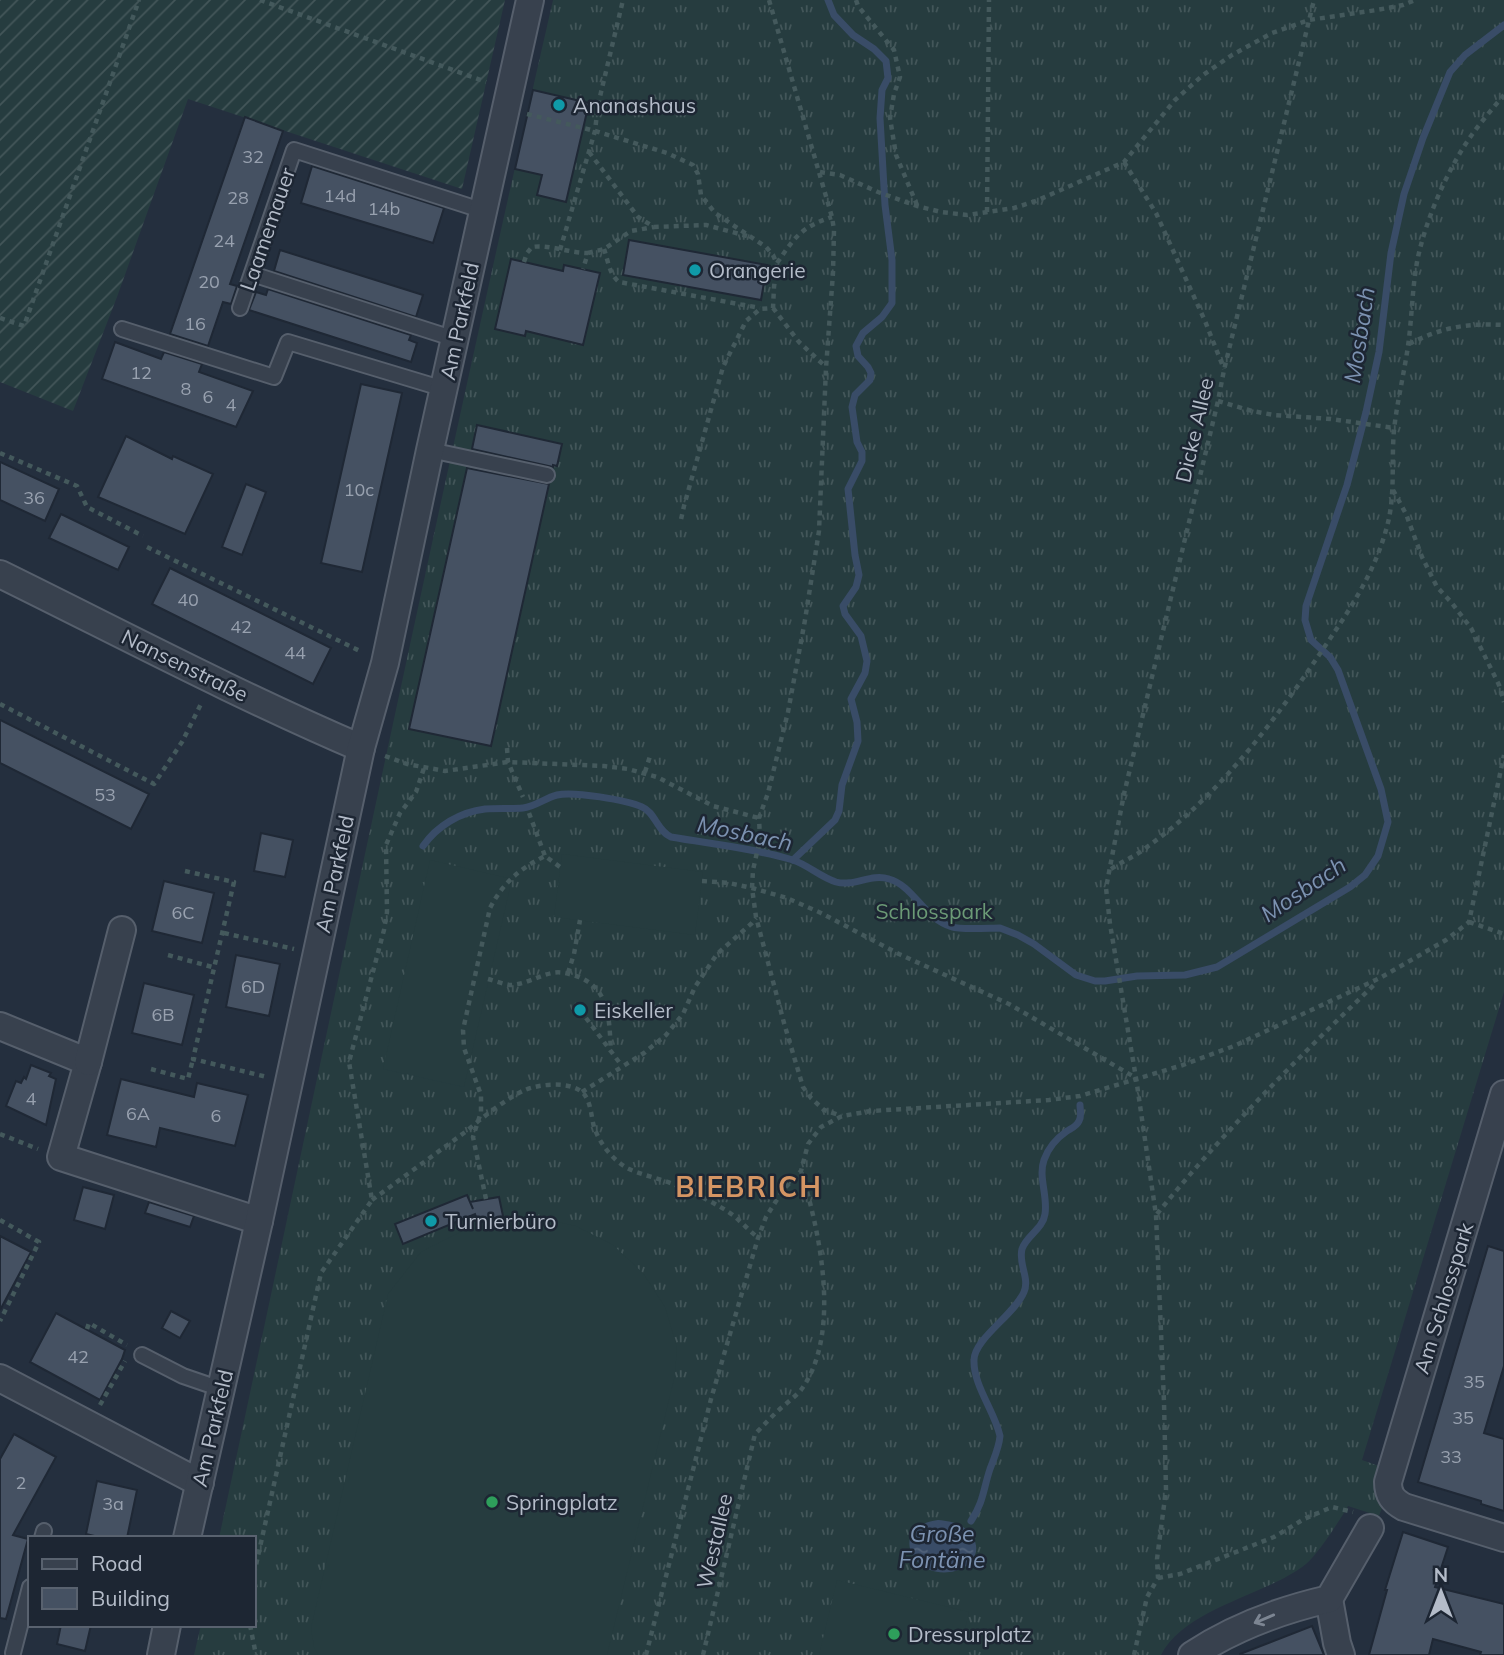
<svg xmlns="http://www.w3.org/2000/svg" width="1504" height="1655" viewBox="0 0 1504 1655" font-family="Mulish,sans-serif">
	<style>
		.grass { fill: url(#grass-tufts) }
		.garden { fill: url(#garden-furrows) }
		.pitch { fill: #263c3f }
		.water { fill: url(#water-ripples) }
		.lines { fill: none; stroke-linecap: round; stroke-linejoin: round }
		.stream { stroke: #394c67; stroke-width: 7 }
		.building { fill: #455162; stroke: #1f2835; stroke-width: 2 }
		.service-casing { stroke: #565f6c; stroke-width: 18 }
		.minor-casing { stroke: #565f6c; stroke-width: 30 }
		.path { stroke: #44595c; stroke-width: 4.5; stroke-dasharray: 5 5; stroke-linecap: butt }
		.service { stroke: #38414e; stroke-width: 14 }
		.minor { stroke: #38414e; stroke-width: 26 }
		.oneway { stroke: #7c8592 }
		.culture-dot { fill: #0f9aa8; stroke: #1d2633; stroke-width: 2.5 }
		.leisure-dot { fill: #2e9e5b; stroke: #1d2633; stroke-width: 2.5 }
		.labels { text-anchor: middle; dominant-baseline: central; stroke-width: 5; stroke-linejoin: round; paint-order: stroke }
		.number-label { font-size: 18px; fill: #98a1af }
		.poi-label { font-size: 21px; fill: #b4bcc9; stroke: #1d2633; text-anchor: start }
		.street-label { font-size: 21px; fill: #b4bcc9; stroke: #1d2633 }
		.park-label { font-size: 21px; fill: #6b9a76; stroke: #1d2633 }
		.water-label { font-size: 23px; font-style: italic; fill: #7c92b1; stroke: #1d2633 }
		.district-label { font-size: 28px; font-weight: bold; letter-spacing: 2px; fill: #d59563; stroke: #1d2633 }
	</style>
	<defs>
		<pattern id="grass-tufts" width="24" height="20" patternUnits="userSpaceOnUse" patternTransform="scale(1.75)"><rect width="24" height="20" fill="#263c3f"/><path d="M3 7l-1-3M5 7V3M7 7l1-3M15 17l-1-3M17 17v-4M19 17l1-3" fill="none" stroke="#435659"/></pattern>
		<pattern id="garden-furrows" width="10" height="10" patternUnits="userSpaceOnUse" patternTransform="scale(1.75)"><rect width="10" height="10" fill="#263c3f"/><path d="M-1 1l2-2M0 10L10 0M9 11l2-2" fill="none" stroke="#435659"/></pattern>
		<pattern id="water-ripples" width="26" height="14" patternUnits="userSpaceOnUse" patternTransform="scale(1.75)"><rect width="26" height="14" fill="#394c67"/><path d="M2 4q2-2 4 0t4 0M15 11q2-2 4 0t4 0" fill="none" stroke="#53647b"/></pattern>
	</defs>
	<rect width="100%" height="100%" fill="#242f3e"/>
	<path class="grass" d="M553 0H1504V992L1362 1460 1379 1466C1374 1481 1372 1495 1382 1508L1379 1516 1348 1506C1340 1520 1318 1554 1306 1564 1266 1596 1186 1607 1161 1655H194L201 1625H254V1538H219C329 1025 436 511 553 0Z"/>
	<polygon class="garden" points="0,0 505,0 462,189 188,99 117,297 73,411 0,382"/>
	<g class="pitch">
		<polygon points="562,854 703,872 695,935 554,917"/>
		<polygon points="430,860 512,879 464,1087 383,1069"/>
		<polygon points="503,1216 536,1217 576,1226 613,1245 643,1273 665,1307 677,1347 675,1375 607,1655 318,1655 314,1647 311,1628 388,1294 421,1252 478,1223"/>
		<polygon points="837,1580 969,1612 959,1655 819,1655"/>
	</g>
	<path class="water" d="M938 1520C947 1521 956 1522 963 1527 984 1541 979 1565 955 1571 913 1582 886 1527 938 1520Z"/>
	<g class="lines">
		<g class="stream">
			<path d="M423 846C437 826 460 812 485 809 497 808 510 809 523 808 535 807 545 798 557 795 573 791 627 800 642 807 655 812 657 831 671 837 711 844 753 848 793 860 808 865 820 877 836 882 854 887 871 873 889 879 914 886 923 918 952 927 960 930 990 928 1000 928L1018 935 1034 944 1076 975 1095 981H1105L1137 976 1185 975 1217 967 1350 887 1365 875 1378 856 1388 822 1381 789 1338 670 1330 657 1311 640 1305 620 1306 606 1347 485 1366 412 1379 352 1391 253 1404 194 1423 138 1450 72 1465 55 1504 25"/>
			<polyline points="793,860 835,820 839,811 842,785 858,741 857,722 851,699 865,673 867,661 861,636 845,614 843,606 856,587 859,575 855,555 848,489 862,461 862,452 857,442 852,407 855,395 870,380 871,373 868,367 858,356 856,346 863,333 882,317 892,303 892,260 885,205 880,118 882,90 888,78 886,61 874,49 853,35 834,15 828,0"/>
			<path d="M971 1521C984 1501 983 1490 990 1469 994 1458 999 1448 1000 1436 995 1412 973 1385 974 1360 974 1339 1015 1314 1024 1292 1030 1278 1018 1264 1022 1249 1026 1236 1043 1229 1045 1214 1048 1196 1038 1177 1044 1160 1048 1148 1057 1138 1067 1131 1072 1128 1077 1126 1079 1121 1082 1116 1080 1110 1080 1105"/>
		</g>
	</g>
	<g class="building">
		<polygon points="533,90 589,103 566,202 537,195 542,175 515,169"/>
		<polygon points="245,117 283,131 230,284 237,286 231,304 223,302 208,346 170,334"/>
		<polygon points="312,166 444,208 433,243 301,203"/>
		<polygon points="629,240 767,265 761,300 623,275"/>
		<polygon points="280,250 423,295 416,317 274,271"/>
		<polygon points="511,259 563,271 564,265 600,273 583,345 526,331 525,336 495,329"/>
		<polygon points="268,289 411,335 409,340 417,343 411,362 249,310 256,292 266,295"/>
		<polygon points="115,342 161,359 164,352 202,364 199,372 253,391 236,427 102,379"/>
		<polygon points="361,384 402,393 362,572 321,563"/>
		<polygon points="477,425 562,444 557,466 553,465 553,467 472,449"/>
		<polygon points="126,436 172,459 173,456 213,474 185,534 98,497"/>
		<polygon points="0,462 59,489 45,521 0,500"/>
		<polygon points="467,468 549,484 491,746 409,729"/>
		<polygon points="246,484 266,492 242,555 222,547"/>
		<polygon points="61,514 129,547 118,570 49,538"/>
		<polygon points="170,568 331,648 313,684 152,604"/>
		<polygon points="0,720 149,794 131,829 0,763"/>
		<polygon points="261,833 293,840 285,877 254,871"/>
		<polygon points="164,881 214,893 202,943 152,931"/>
		<polygon points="236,955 280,964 269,1016 226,1007"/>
		<polygon points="144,983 194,995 182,1045 132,1033"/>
		<polygon points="31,1065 51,1073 49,1076 56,1079 46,1125 6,1106 16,1081 21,1083 24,1077 26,1079"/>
		<polygon points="121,1079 194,1097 197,1083 248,1095 235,1146 160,1128 156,1147 107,1135"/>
		<polygon points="83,1187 114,1195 105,1229 74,1220"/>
		<polygon points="467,1195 473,1209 470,1202 499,1197 503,1216 478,1223 475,1214 403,1244 395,1224"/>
		<polygon points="149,1202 194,1216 190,1227 145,1213"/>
		<polygon points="0,1236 31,1252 0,1310"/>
		<polygon points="1488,1246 1504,1251 1504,1366 1484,1433 1504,1439 1504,1511 1481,1504 1481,1501 1418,1482"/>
		<polygon points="171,1311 190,1321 180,1338 162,1328"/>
		<polygon points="56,1313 125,1350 122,1359 100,1400 30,1362"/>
		<polygon points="14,1434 56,1457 13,1535 28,1539 6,1619 0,1618 0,1459"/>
		<polygon points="97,1481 137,1490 127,1538 103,1538 86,1534"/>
		<polygon points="1403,1532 1448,1547 1435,1587 1504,1604 1504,1655 1480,1655 1481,1652 1433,1639 1429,1655 1369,1655 1387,1590 1385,1590"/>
		<polygon points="61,1625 91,1625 85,1651 57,1644"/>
		<polygon points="1312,1626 1324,1655 1240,1655 1240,1654"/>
	</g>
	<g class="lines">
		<g class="service-casing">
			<g id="service">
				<polyline points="252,274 455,339"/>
				<polyline points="240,308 294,150 484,211"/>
				<polyline points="122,329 274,377 288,342 444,389"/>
				<polyline points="430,450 547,475"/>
				<polyline points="142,1355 183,1376 221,1389"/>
				<polyline points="42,1538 44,1531"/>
				<polyline points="13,1653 30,1587"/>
			</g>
		</g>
		<g class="minor-casing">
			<g id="minor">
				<path d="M0 574C120 633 239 696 361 748"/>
				<polyline points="0,1026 88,1062 61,1157 259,1221"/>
				<polyline points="88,1062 122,930"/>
				<path d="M1504 1094 1388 1482C1388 1495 1393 1501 1404 1507L1504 1538"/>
				<polyline points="0,1378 200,1483"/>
				<polyline points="187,1538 259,1221 361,748 385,663 430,450 530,0"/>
				<polyline points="1329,1599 1337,1643 1341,1655"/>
				<polyline points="161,1655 167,1625"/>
				<path d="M1192 1655C1233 1628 1281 1610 1329 1599L1370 1528"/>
			</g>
		</g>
		<g class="path">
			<polyline points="260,0 486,82"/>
			<polyline points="769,0 832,217 834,230 833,273 826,368 819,531 805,620 788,712 768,793 759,818 760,839 753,870 752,888 756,917 784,1023 803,1087 811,1098 824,1110 842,1116"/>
			<polyline points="856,0 858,6 894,50 900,77 894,94 890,118 896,155 917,205"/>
			<polyline points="527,114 595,131 667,153 693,165 698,174 701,195 715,213 766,247 773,255 777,264 774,287 773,308 760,309 746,321 723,367 684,506 680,524"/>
			<polyline points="589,152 638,217 654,227 706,225 747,236"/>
			<polyline points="1124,162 1156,213 1205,321 1224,369"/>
			<polyline points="820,172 840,175 878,192 917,206 941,212 967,215 1014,208 1036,201 1124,162 1175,100 1203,75 1232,55 1272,33 1309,20 1377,10 1403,5 1415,0"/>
			<polyline points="987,212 989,0"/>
			<path d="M604 249C608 260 609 274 619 282L760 308"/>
			<polyline points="560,250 595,131 598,105 623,0"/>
			<polyline points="588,253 604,249 631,231 654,227"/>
			<path d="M524 262 527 253 532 247C548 244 569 253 588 253L583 269"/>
			<path d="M777 263C795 237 801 227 832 217"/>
			<polyline points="773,308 799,342 826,367"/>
			<polyline points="0,318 24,326 139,0"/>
			<path d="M1409 344C1443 327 1466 323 1504 325"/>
			<polyline points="1218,401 1252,411 1274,415 1331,419 1394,428"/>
			<polyline points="0,453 77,486 87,507 143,536"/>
			<polyline points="1393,490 1406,514 1422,557 1437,587 1451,602 1471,628 1499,685 1504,702"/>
			<polyline points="147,547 362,652"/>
			<polyline points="0,704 154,784 182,742 202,702"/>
			<polyline points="507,748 508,762 523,797"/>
			<polyline points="385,756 407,764 445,771 508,762 604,766 628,769 657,777 713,806 759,818"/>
			<polyline points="645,772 651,753"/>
			<polyline points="529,813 545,856"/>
			<path d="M1111 869C1123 861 1136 856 1147 847 1217 797 1271 726 1319 655 1346 615 1373 577 1386 530 1396 497 1391 463 1394 430 1397 402 1404 374 1408 346 1412 318 1412 290 1417 262 1425 221 1447 170 1471 136 1481 122 1493 108 1504 95"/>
			<polyline points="185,871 234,882 193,1059 267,1077"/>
			<polyline points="702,881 729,883 752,888 787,898 821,913 899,954 1009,1004 1136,1078"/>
			<polyline points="1469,922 1504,934"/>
			<polyline points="224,933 294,949"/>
			<polyline points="168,955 216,968"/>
			<polyline points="568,973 574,954 580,920"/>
			<path d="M488 979C495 981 503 984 510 985 524 985 538 976 552 973 561 971 570 974 579 977 611 990 609 1022 611 1052"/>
			<polyline points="580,1010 622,1066"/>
			<polyline points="151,1069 188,1079 193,1059"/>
			<polyline points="582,1092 644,1053 666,1035 683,1014 695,987 717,954 752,923 756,918"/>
			<polyline points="0,1134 38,1149"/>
			<path d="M486 1199 473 1137 481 1112V1095L464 1048 463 1030 490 908C503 883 519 869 545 856L560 867"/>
			<path d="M372 1200 468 1130C480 1119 510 1096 525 1090 539 1084 569 1081 582 1092 591 1100 591 1116 594 1127 600 1144 612 1159 627 1168 641 1175 658 1178 673 1184 690 1191 720 1205 734 1216 742 1223 750 1231 758 1238"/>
			<path d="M1157 1214C1224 1131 1300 1056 1377 982"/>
			<polyline points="0,1220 39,1242 0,1321"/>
			<polyline points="87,1329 89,1323 127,1345"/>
			<polyline points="100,1405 125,1361"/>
			<polyline points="254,1574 321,1273 372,1200 349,1062 384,930 387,912 386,845 400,813 416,792 424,768"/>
			<polyline points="1158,1578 1180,1574 1274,1537 1304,1519 1332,1507 1353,1512"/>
			<polyline points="250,1625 256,1655"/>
			<polyline points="646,1655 711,1399 758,1238 766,1217 783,1190 801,1171 808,1144 821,1127 842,1116 871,1111 1049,1100 1080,1096 1183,1065 1234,1046 1380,978 1446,940 1469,922 1504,755"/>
			<path d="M703 1655 755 1434C764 1425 772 1416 781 1408 788 1402 796 1396 801 1390 842 1334 820 1232 801 1171"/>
			<polyline points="1134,1655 1147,1597 1158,1578 1157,1559 1166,1490 1164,1402 1156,1215 1136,1078 1110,924 1106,888 1124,794 1218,401 1224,370 1314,0"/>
		</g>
		<use href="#service" class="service"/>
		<use href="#minor" class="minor"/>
	</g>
	<defs><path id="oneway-shaft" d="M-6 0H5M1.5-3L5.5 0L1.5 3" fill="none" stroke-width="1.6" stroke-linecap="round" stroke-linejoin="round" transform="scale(1.75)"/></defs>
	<use class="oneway" href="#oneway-shaft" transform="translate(1264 1619) rotate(157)"/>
	<g class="culture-dot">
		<circle cx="559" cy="105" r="7"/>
		<circle cx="695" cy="270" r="7"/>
		<circle cx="580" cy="1010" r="7"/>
		<circle cx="431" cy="1221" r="7"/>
	</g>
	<g class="leisure-dot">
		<circle cx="492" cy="1502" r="7"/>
		<circle cx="894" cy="1634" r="7"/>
	</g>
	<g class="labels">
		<g class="number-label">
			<text x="253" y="156">32</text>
			<text x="340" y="195">14d</text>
			<text x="238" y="197">28</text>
			<text x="384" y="208">14b</text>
			<text x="224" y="240">24</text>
			<text x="209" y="281">20</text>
			<text x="195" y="323">16</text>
			<text x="141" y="372">12</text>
			<text x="186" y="388">8</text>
			<text x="208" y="396">6</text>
			<text x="231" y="404">4</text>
			<text x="359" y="489">10c</text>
			<text x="34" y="497">36</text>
			<text x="188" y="599">40</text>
			<text x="241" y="626">42</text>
			<text x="295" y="652">44</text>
			<text x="105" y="794">53</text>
			<text x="183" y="912">6C</text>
			<text x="253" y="986">6D</text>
			<text x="163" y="1014">6B</text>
			<text x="31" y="1098">4</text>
			<text x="138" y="1113">6A</text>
			<text x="216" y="1115">6</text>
			<text x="78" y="1356">42</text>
			<text x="1474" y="1381">35</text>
			<text x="1463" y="1417">35</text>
			<text x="1451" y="1456">33</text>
			<text x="21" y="1482">2</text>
			<text x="113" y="1503">3a</text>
		</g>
		<g class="poi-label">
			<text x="573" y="105">Ananashaus</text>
			<text x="709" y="270">Orangerie</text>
			<text x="594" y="1010">Eiskeller</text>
			<text x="445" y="1221">Turnierbüro</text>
			<text x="506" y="1502">Springplatz</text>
			<text x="908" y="1634">Dressurplatz</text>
		</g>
		<g class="street-label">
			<text transform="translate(267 229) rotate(-71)">Laamemauer</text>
			<text transform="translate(459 321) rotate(-78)">Am Parkfeld</text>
			<text transform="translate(1194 430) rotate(-77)">Dicke Allee</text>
			<text transform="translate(185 665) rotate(26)">Nansenstraße</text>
			<text transform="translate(334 874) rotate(-78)">Am Parkfeld</text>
			<text transform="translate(1443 1298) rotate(-73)">Am Schlosspark</text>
			<text transform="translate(212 1428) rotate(-77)">Am Parkfeld</text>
			<text transform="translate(714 1541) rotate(-77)">Westallee</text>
		</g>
		<g class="park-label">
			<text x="934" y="911">Schlosspark</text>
		</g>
		<g class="water-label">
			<text transform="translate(1359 335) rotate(-81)">Mosbach</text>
			<text transform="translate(745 833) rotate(12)">Mosbach</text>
			<text transform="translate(1303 889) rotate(-34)">Mosbach</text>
			<text x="942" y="1533">Große<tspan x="942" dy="26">Fontäne</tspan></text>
		</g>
		<g class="district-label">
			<text x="749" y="1186">BIEBRICH</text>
		</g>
	</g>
	<rect x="28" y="1536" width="228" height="91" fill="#1d2633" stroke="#59626f" stroke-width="2"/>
	<rect x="42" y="1559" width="35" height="10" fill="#38414e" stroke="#59626f" stroke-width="2"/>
	<text x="91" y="1571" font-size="21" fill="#b4bcc9">Road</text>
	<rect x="42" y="1588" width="35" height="21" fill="#455162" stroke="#59626f" stroke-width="2"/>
	<text x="91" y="1606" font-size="21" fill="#b4bcc9">Building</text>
	<g transform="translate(1441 1592)" stroke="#1d2633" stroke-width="5" paint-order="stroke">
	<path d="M0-5L12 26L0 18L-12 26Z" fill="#b4bcc9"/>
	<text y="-10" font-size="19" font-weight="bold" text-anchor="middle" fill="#b4bcc9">N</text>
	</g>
</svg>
